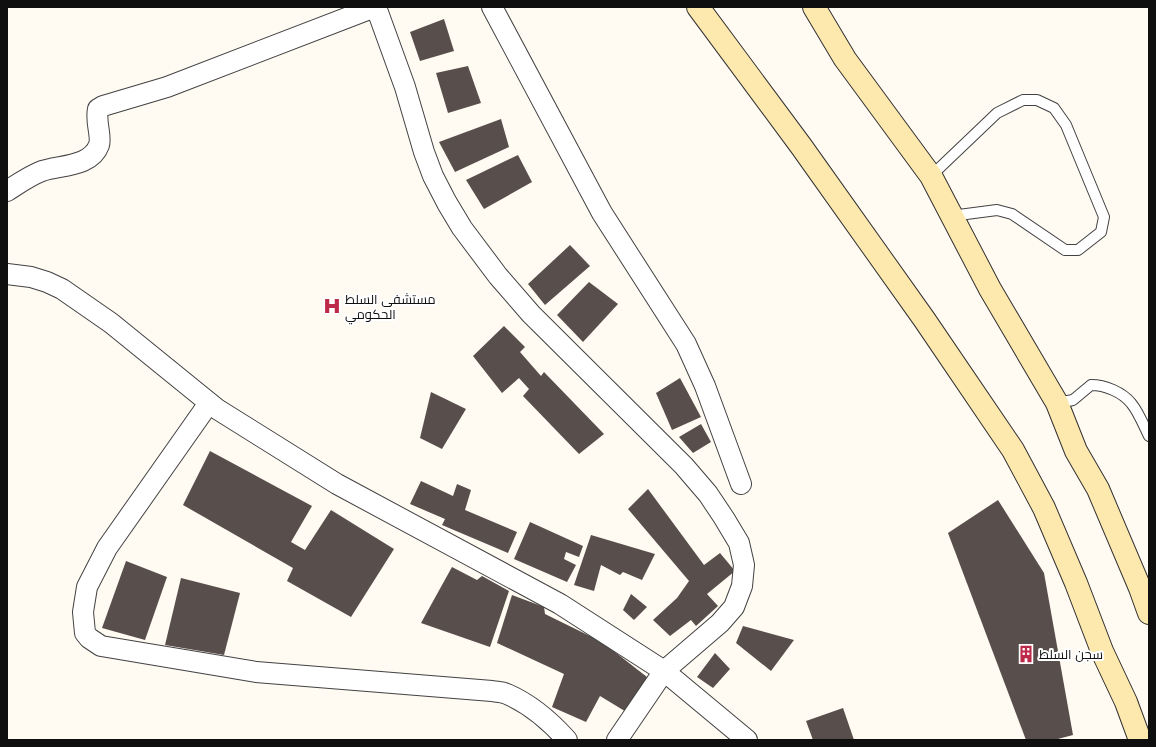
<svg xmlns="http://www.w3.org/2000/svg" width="1156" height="747" viewBox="0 0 1156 747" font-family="'Libre Baskerville',Cairo,serif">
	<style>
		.building { fill: #584e4c }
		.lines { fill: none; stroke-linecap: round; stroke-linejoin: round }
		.lane-casing { stroke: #424242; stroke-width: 12 }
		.street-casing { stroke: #424242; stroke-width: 22 }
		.secondary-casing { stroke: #313131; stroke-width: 24 }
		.lane { stroke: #fff; stroke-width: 10 }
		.street { stroke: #fff; stroke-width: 20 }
		.secondary { stroke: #fde8ae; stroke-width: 22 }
		.labels { text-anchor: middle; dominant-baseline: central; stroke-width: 4; stroke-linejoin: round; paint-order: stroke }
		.poi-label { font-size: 13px; fill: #0f0f0f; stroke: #fff; text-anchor: start }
	</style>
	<rect width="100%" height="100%" fill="#fffaf2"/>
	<g class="building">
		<polygon points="444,19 454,51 420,61 410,32"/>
		<polygon points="468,66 481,103 448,113 436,73"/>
		<polygon points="501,119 509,147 455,172 439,142"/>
		<polygon points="518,155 532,182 484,209 466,180"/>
		<polygon points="570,245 590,266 545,305 528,284"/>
		<polygon points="589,282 618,304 583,342 557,315"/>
		<polygon points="504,326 525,347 520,352 541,376 544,372 604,434 579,454 523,396 529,389 519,378 502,393 473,356"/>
		<polygon points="680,378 701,417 672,430 656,393"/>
		<polygon points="431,392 466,409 442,449 420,438"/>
		<polygon points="701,424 711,442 693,453 679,437"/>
		<polygon points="210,451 312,506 291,542 305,550 331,510 394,549 351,617 287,581 293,568 183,505"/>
		<polygon points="421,481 453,496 457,484 471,490 465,510 517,532 508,553 442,525 445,519 410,504"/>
		<polygon points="648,489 704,565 720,553 735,571 707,594 718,606 696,626 691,620 670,636 653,620 677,598 689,581 628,509"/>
		<polygon points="998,500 1044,573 1073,735 1054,740 1026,740 948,533"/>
		<polygon points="530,522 583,546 579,557 566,552 564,559 576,565 567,582 514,559"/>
		<polygon points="591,535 655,554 642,580 623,572 620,575 601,565 594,591 574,585"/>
		<polygon points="126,561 167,577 145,640 102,628"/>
		<polygon points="452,567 477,580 482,576 509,591 490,647 421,623"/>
		<polygon points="181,578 240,593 224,655 165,645"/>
		<polygon points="631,594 647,607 634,620 623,610"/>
		<polygon points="512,595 544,607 545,614 602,642 647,677 628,713 600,696 586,722 552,707 564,674 497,643"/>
		<polygon points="743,626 794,640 771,671 736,643"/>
		<polygon points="715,653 730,669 713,688 697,677"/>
		<polygon points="843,708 854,740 813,740 806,721"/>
	</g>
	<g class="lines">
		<g class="lane-casing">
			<g id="lane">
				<polyline points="931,176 997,113 1023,100 1037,100 1054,108 1066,125 1104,217 1101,232 1078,250 1065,250 1012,214 997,210 951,216"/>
				<path d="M1057 403 1073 400 1091 385C1105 385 1122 392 1131 403 1138 411 1144 426 1149 436"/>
			</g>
		</g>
		<g class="street-casing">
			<g id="street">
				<polyline points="376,7 405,87 424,152 433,176 447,203 462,228 498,276 531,314 684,466 708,494 724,518 739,543 744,565 742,586 734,607 720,623 664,671 617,740"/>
				<polyline points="492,7 602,213 686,344 705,386 741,484"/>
				<path d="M7 191C18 184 29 176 42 171 60 165 91 167 99 145 102 136 95 122 98 109L103 106 167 87 375 7"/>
				<polyline points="7,274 31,277 47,282 62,289 111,323 217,409 337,484 560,604 664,671 747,740"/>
				<path d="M209 403 107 548 87 587 83 612 85 633 89 638 101 646 256 672 492 691C497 692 503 692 507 694 530 704 550 721 567 740"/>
			</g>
		</g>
		<g class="secondary-casing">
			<g id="secondary">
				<polyline points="698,7 801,146 924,319 1013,450 1044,508 1076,583 1102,651 1126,702 1140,740"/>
				<polyline points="814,7 845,59 931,176 990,289 1057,403 1076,451 1098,489 1140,588 1149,613"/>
			</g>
		</g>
		<use href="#lane" class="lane"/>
		<use href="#street" class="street"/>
		<use href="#secondary" class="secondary"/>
	</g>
	<defs>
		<g id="hospital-bare" transform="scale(1.38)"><path d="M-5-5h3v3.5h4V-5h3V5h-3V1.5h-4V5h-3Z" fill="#bd2948" stroke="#fff" stroke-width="2.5" paint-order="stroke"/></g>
		<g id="building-bare" transform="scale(1.38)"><path d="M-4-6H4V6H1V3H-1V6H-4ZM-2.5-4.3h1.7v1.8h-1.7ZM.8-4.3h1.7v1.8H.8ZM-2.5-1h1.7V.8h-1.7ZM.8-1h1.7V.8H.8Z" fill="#bd2948" stroke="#fff" stroke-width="2.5" paint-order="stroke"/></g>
	</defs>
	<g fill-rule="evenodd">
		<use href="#hospital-bare" x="332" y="306"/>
		<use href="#building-bare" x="1026" y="654"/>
	</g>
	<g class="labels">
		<g class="poi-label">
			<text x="345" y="299">مستشفى السلط<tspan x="345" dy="15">الحكومي</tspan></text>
			<text x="1039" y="654">سجن السلط</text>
		</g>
	</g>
	<rect width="1156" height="747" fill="none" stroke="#0f0f0f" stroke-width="16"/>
</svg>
